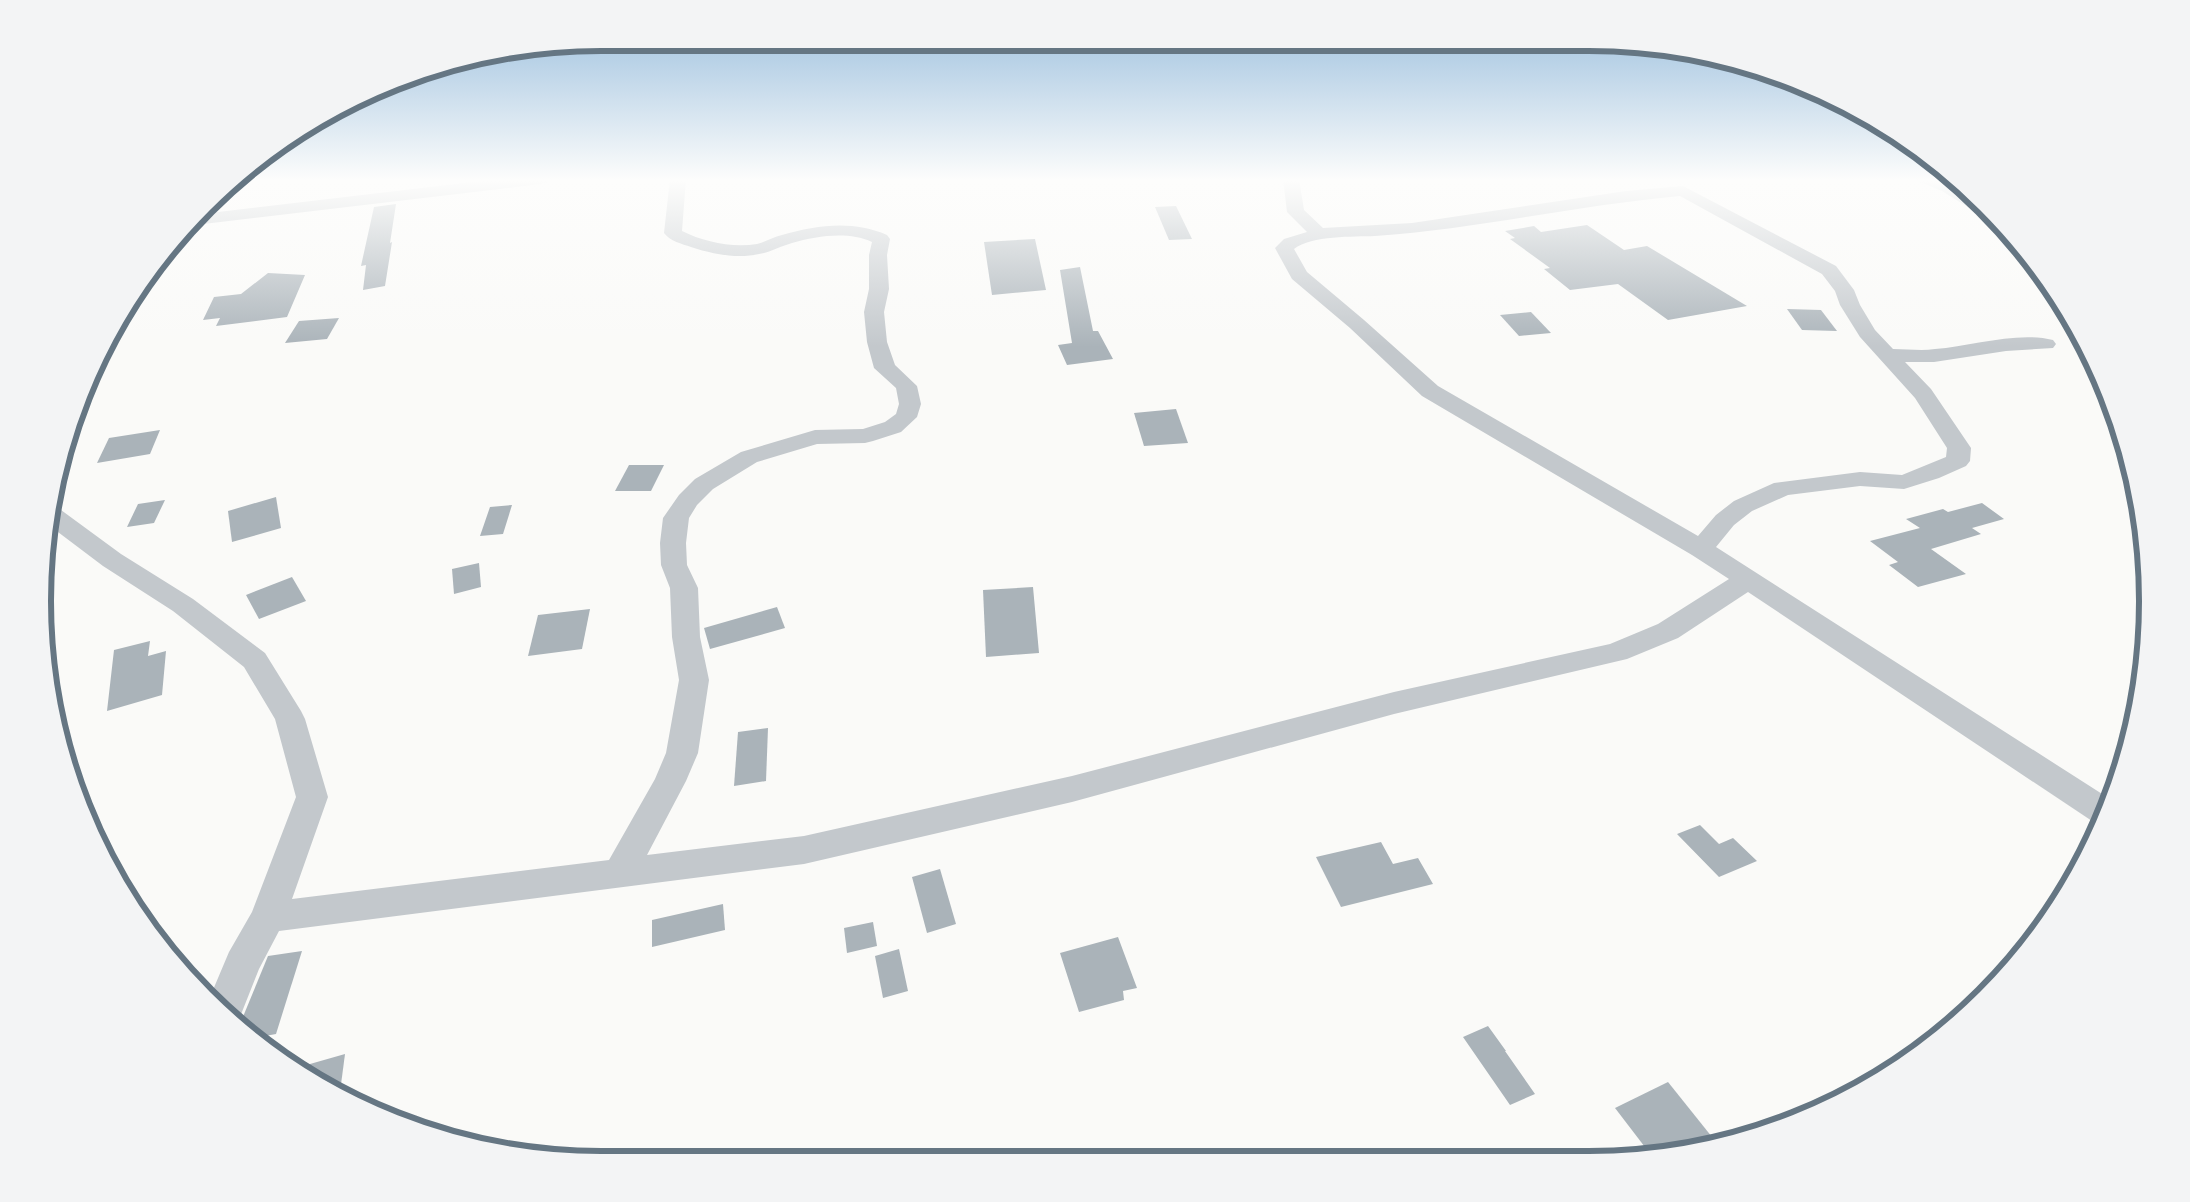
<svg xmlns="http://www.w3.org/2000/svg" width="2190" height="1202" viewBox="0 0 2190 1202" font-family="Quicksand,sans-serif">
	<style>
		.water { fill: #bbc7cb }
		.building { fill: #aab3b9 }
		.lines { fill: none; stroke-linecap: round; stroke-linejoin: round }
		.street { fill: #c3c8cc; fill-rule: evenodd }
		.rim { fill: none; stroke: #657683; stroke-width: 6 }
	</style>
	<rect width="100%" height="100%" fill="#fafaf8"/>
	<polygon class="water" points="1913,179 1954,179 2028,256 1979,214 1942,191"/>
	<g class="building">
		<polygon points="396,204 390,243 392,242 385,286 363,290 366,265 361,266 374,207"/>
		<polygon points="1176,206 1192,239 1169,240 1155,207"/>
		<polygon points="1587,225 1624,250 1647,246 1747,306 1668,320 1618,284 1570,290 1544,269 1550,268 1510,239 1515,238 1505,231 1534,226 1541,232"/>
		<polygon points="1035,239 1046,290 992,295 984,242"/>
		<polygon points="1080,267 1093,331 1098,331 1113,359 1067,365 1058,345 1072,343 1060,270"/>
		<polygon points="268,273 305,275 287,317 216,326 220,318 203,320 214,297 241,294"/>
		<polygon points="1787,309 1821,310 1837,331 1802,330"/>
		<polygon points="1531,312 1551,333 1519,336 1500,315"/>
		<polygon points="339,318 327,339 285,343 299,321"/>
		<polygon points="1176,409 1188,443 1144,446 1134,413"/>
		<polygon points="160,430 150,454 97,463 109,438"/>
		<polygon points="629,465 664,465 651,491 615,491"/>
		<polygon points="276,497 281,528 232,542 228,511"/>
		<polygon points="165,500 154,523 127,527 138,504"/>
		<polygon points="1982,503 2004,519 1972,528 1981,534 1931,549 1966,574 1918,587 1889,565 1898,562 1870,541 1920,528 1906,519 1943,509 1948,512"/>
		<polygon points="512,505 503,534 480,536 490,507"/>
		<polygon points="479,563 481,587 454,594 452,569"/>
		<polygon points="292,577 306,601 259,619 246,595"/>
		<polygon points="1033,587 1039,653 986,657 983,590"/>
		<polygon points="777,607 785,628 710,649 704,628"/>
		<polygon points="590,609 582,649 528,656 538,615"/>
		<polygon points="150,641 148,656 166,651 162,695 107,711 114,650"/>
		<polygon points="768,728 766,781 734,786 738,732"/>
		<polygon points="1700,825 1719,844 1733,838 1757,861 1719,877 1677,834"/>
		<polygon points="1381,842 1393,864 1418,858 1433,884 1341,907 1316,857"/>
		<polygon points="940,869 956,924 927,933 912,877"/>
		<polygon points="723,904 725,930 652,947 652,920"/>
		<polygon points="873,922 877,946 847,953 844,928"/>
		<polygon points="1118,937 1137,988 1123,991 1124,1000 1079,1012 1060,953"/>
		<polygon points="899,949 908,991 883,998 875,956"/>
		<polygon points="302,951 276,1034 254,1038 240,1024 268,956"/>
		<polygon points="1488,1026 1506,1051 1505,1051 1535,1094 1510,1105 1463,1037"/>
		<polygon points="345,1054 340,1092 322,1085 296,1068"/>
		<polygon points="1668,1082 1716,1142 1662,1155 1651,1155 1615,1108"/>
	</g>
	<g class="lines">
		<g class="street">
			<polygon points="498,179 549,179 547,182 541,184 195,225 190,224 201,214"/>
			<path d="M670 179H686L682 231C704 242 732 248 757 244 765 242 773 237 782 235 817 225 853 220 887 235L890 239 887 255 889 289 884 312 887 342 895 365 917 386 921 404 917 417 901 432 873 441 865 443 817 444 757 462 713 489 697 505 689 518 686 543 687 565 698 588 700 637 709 680 698 753 686 781 647 855 804 836 1072 776 1394 692 1610 644 1658 624 1729 579 1692 555 1422 396 1350 328 1292 279 1275 248 1284 239 1307 232 1287 212 1283 179H1299L1304 210 1323 228 1412 223 1626 191 1683 186 1836 266 1854 290 1860 305 1875 330 1893 349C1907 349 1922 351 1935 349 1972 346 2017 331 2053 340L2056 344 2053 348 2006 351 1934 362H1905L1931 389 1971 448 1970 461 1966 466 1939 478 1904 489 1860 486 1788 495 1752 511 1734 525 1716 547 2110 799 2099 823 2092 821 1748 592 1678 638 1627 659 1394 714 1072 802 804 864 279 931 259 969 238 1022 210 997 229 952 252 912 296 797 275 719 244 667 173 611 103 566 50 526 53 508 61 510 121 554 193 599 265 653 301 711 305 719 328 797 292 899 609 860 655 779 666 753 679 680 672 637 670 588 661 565 660 543 663 518 679 495 695 479 741 452 815 430 863 429 885 422 896 414 899 404 896 388 874 368 867 342 864 312 869 289V255L872 242C848 231 817 236 792 243 781 246 771 252 759 254 737 259 712 254 691 247 682 244 670 241 664 233ZM1680 196 1822 274 1835 291 1840 305 1860 337 1915 398 1947 448 1946 457 1902 475 1860 472 1774 483 1734 501 1716 515 1698 536 1438 386 1364 320 1307 272 1294 249C1312 235 1353 237 1375 236 1478 229 1578 205 1680 196Z"/>
		</g>
	</g>
	<linearGradient id="sky" x2="0" y2="1"><stop stop-color="#96bcdc"/><stop offset="0.52" stop-color="#fdfdfc"/><stop offset="1" stop-color="#fdfdfc" stop-opacity="0"/></linearGradient>
	<rect width="2190" height="347" fill="url(#sky)"/>
	<path d="M0 0H2190V1202H0ZM601 51H1589A550 550 0 0 1 2139 601V601A550 550 0 0 1 1589 1151H601A550 550 0 0 1 51 601V601A550 550 0 0 1 601 51Z" fill="#f3f4f5" fill-rule="evenodd"/>
	<path class="rim" d="M601 51H1589A550 550 0 0 1 2139 601V601A550 550 0 0 1 1589 1151H601A550 550 0 0 1 51 601V601A550 550 0 0 1 601 51Z"/>
</svg>
